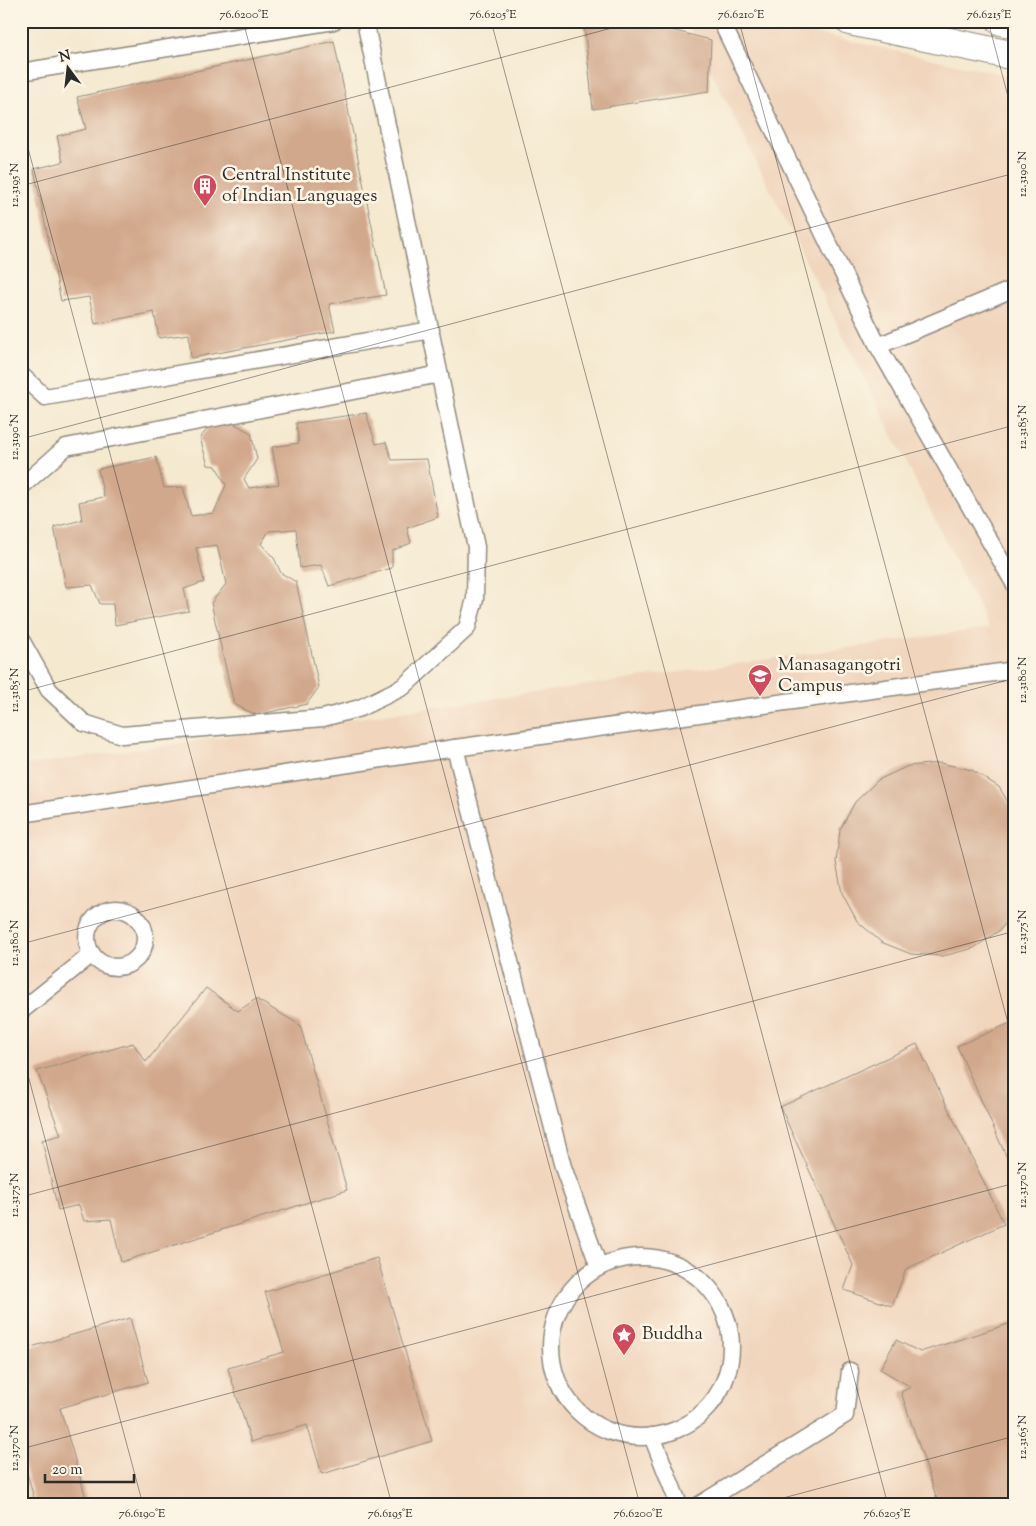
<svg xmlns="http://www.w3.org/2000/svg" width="1036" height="1526" viewBox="0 0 1036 1526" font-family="'Sorts Mill Goudy',serif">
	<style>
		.built { fill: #f1d5bd }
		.building { fill: #d2a88c }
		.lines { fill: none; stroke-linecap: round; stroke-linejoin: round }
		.lane-casing { stroke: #908a7e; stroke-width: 19 }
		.primary-casing { stroke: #908a7e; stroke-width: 30 }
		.lane { stroke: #fff; stroke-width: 16 }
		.primary { stroke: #fff; stroke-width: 28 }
		.ticks { fill: none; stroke: #2b2b2b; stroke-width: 1; stroke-opacity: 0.45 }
		.labels { text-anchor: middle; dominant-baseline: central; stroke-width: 5; stroke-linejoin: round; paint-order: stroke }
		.poi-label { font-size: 18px; fill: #2b2b2b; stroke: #fcf5e5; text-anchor: start }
		.neatline { fill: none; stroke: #2b2b2b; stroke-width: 2 }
		.ticks-label { font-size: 12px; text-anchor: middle; fill: #2b2b2b }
	</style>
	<rect width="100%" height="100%" fill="#fcf5e5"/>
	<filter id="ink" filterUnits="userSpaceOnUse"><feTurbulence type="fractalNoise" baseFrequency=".02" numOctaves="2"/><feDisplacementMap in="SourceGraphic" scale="10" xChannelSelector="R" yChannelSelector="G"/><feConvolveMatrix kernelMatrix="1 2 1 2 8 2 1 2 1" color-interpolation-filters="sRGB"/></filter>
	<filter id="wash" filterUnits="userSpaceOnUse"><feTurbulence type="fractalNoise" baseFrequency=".0096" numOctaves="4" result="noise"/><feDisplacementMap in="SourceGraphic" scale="20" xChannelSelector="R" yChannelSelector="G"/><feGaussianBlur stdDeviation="1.12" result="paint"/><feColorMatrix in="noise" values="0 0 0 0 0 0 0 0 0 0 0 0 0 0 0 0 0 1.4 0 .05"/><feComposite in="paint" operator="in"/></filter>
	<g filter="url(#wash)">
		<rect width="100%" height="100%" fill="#f5e9d0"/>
		<polygon class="built" points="686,21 759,21 1015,77 1015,1505 21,1505 21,766 989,628"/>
		<g id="blocks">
			<g class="building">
				<polygon points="602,21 635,21 711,40 709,91 593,109 584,24"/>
				<polygon points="334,41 386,295 329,304 335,331 191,358 189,334 159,338 154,312 95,324 89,297 61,301 34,169 63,162 57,136 86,129 77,97"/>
				<polygon points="366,413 376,444 386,442 392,460 427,459 438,517 407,528 411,543 392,551 392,568 329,586 321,565 300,568 296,529 269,531 261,544 274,558 281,573 296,582 319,687 307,704 256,715 234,704 211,603 226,584 217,545 196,548 204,582 184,589 189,611 115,625 113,604 100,604 92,585 66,587 54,527 82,520 79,502 104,497 98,469 156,457 164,488 183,487 191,516 214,513 226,485 216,466 208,465 200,438 209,427 233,423 251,433 257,459 244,479 249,488 279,484 272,447 299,443 296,423"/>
				<polygon points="940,763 972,770 999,787 1009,804 1015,801 1015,912 1000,930 974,948 943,956 911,954 881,942 857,921 842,893 836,862 840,830 855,802 878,780 908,766"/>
				<polygon points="206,988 238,1011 256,999 300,1025 347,1190 121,1262 111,1219 84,1221 79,1205 58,1210 42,1140 61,1135 37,1071 133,1043 146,1062"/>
				<polygon points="1015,1021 1015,1176 957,1046"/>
				<polygon points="917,1044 1004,1224 906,1269 892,1306 844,1290 853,1265 780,1107"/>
				<polygon points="377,1258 432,1441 322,1474 307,1425 251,1442 228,1368 284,1352 265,1292"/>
				<polygon points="130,1318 148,1382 60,1408 88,1505 36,1505 21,1452 21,1350"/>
				<polygon points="1015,1322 1015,1505 939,1505 901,1392 911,1387 880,1369 896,1340 920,1352"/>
			</g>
		</g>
	</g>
	<g filter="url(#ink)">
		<use href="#blocks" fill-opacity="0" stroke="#908a7e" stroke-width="1"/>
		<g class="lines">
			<g class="lane-casing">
				<g id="lane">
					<polyline points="721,21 878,346 1015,585"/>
					<polyline points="21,72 334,21"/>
					<polyline points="878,346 1015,288"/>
					<polyline points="21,375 45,397 431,330"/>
					<polyline points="21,487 66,447 440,374"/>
					<polyline points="21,640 49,690 84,723 122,735 323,718 360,708 403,687 467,628 475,599 476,547 365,21"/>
					<polyline points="21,814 455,748"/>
					<circle cx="116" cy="938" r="29"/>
					<polyline points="21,1011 92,954"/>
					<circle cx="641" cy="1347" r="90"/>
					<polyline points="599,1267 563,1167 455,748 1015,670"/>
					<polyline points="652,1436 679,1505"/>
					<polyline points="699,1505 845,1415 850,1371"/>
				</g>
			</g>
			<g class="primary-casing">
				<g id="primary">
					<polyline points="850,21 1015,56"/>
					<polyline points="1001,21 1015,24"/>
				</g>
			</g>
			<use href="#lane" class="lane"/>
			<use href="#primary" class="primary"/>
		</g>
	</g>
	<path class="ticks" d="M243 21 640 1505M491 21 888 1505M739 21 1015 1049M988 21 1015 123M21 122 392 1505M21 186 638 21M21 439 1015 173M21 692 1015 425M21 944 1015 678M21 1049 143 1505M21 1197 1015 931M21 1449 1015 1183M757 1505 1015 1436"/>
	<defs>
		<g id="building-pin" transform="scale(1.25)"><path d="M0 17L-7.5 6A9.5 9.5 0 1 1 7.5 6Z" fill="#d1495b" stroke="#fcf5e5"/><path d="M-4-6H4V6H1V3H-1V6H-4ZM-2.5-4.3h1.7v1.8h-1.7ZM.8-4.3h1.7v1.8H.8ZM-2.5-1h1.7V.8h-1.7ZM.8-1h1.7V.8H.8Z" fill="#fff"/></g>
		<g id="university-pin" transform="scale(1.25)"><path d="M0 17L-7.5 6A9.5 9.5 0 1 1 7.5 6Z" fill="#d1495b" stroke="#fcf5e5"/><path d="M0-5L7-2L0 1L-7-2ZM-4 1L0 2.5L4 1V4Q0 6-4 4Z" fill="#fff"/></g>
		<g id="sight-pin" transform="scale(1.25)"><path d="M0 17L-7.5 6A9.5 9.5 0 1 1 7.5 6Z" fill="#d1495b" stroke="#fcf5e5"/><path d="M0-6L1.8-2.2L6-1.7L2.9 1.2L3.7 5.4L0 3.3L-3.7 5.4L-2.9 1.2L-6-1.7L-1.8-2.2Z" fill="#fff"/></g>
	</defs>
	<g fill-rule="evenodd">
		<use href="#building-pin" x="205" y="186"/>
		<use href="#university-pin" x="760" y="676"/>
		<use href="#sight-pin" x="624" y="1335"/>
	</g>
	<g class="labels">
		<g class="poi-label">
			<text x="222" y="176">Central Institute<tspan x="222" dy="21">of Indian Languages</tspan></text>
			<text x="778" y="666">Manasagangotri<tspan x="778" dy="21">Campus</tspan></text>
			<text x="642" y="1335">Buddha</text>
		</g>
	</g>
	<rect width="1036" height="1526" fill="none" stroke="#fcf5e5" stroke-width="55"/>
	<g transform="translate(68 68) rotate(345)" stroke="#fcf5e5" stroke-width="4" paint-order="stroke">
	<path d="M0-4L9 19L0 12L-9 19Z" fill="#2b2b2b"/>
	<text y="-8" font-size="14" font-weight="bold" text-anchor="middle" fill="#2b2b2b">N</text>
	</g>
	<path d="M45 1474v8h89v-8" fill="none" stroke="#2b2b2b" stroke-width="2.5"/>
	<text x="52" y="1474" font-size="15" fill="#2b2b2b" stroke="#fcf5e5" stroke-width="4" paint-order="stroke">20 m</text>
	<rect x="28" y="28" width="980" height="1470" class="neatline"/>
	<g class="ticks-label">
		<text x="244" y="18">76.6200°E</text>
		<text x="493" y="18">76.6205°E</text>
		<text x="741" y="18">76.6210°E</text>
		<text x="989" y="18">76.6215°E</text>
		<text transform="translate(1022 174) rotate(-90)" y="4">12.3190°N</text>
		<text transform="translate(14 185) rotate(-90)" y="4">12.3195°N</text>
		<text transform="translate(1022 427) rotate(-90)" y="4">12.3185°N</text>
		<text transform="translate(14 437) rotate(-90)" y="4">12.3190°N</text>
		<text transform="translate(1022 680) rotate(-90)" y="4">12.3180°N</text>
		<text transform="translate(14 690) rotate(-90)" y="4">12.3185°N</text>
		<text transform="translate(1022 932) rotate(-90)" y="4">12.3175°N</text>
		<text transform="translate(14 943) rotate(-90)" y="4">12.3180°N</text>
		<text transform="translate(1022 1185) rotate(-90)" y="4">12.3170°N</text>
		<text transform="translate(14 1195) rotate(-90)" y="4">12.3175°N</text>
		<text transform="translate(1022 1437) rotate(-90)" y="4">12.3165°N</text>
		<text transform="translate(14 1448) rotate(-90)" y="4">12.3170°N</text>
		<text x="142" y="1517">76.6190°E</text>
		<text x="390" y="1517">76.6195°E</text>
		<text x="638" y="1517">76.6200°E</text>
		<text x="887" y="1517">76.6205°E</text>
	</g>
</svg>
